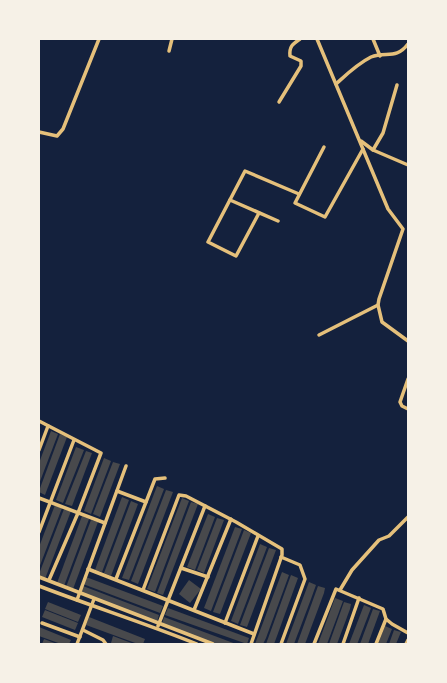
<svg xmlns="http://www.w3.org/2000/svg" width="447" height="683" viewBox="0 0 447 683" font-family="Rubik,sans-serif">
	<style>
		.building { fill: #48494c }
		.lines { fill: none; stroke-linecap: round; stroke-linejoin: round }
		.minor { stroke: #e5c07b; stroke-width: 3.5 }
	</style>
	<rect width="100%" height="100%" fill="#14213d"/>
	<g class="building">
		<polygon points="51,431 58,434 39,484 39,463"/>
		<polygon points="60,434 67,437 45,495 39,492 39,491"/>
		<polygon points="76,447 84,450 63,503 56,500"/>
		<polygon points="86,451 92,453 72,506 65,504"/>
		<polygon points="104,458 111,461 91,514 84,511"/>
		<polygon points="113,462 120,464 100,517 93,514"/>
		<polygon points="157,486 164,489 129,580 122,578"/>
		<polygon points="166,490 173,492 138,584 131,581"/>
		<polygon points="122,497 129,500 102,572 95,570"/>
		<polygon points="182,498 189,501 155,592 147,589"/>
		<polygon points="131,501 138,504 111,576 104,573"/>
		<polygon points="191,502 198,504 163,595 157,593"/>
		<polygon points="55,505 62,508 39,568 39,547"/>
		<polygon points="64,509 71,511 45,579 39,576 39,574"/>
		<polygon points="208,514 215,517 195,570 187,567"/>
		<polygon points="82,516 89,519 64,586 57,583"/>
		<polygon points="217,518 224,520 204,573 197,570"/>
		<polygon points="91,520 98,522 73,589 66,587"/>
		<polygon points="235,527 242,529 211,611 204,608"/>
		<polygon points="244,530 251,533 220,614 213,612"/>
		<polygon points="260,544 267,547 238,624 231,621"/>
		<polygon points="269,548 276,550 247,627 240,625"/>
		<polygon points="282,572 289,575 266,638 263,644 255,644"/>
		<polygon points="291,575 298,578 277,636 274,644 266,644"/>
		<polygon points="86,577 163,606 160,613 83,584"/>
		<polygon points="189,580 201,589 190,603 179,594"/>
		<polygon points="309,582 316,585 311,599 294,644 286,644"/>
		<polygon points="83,586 159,615 157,622 80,593"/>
		<polygon points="318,586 325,588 324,593 305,644 297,644"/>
		<polygon points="335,598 343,601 327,644 318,644"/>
		<polygon points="48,602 81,615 78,622 45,609"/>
		<polygon points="344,602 351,604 350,609 337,644 329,644"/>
		<polygon points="364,605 371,608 358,642 357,644 349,644"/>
		<polygon points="168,608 249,638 247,644 165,615"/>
		<polygon points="373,609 380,611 368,644 360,644"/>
		<polygon points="45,610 78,623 75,630 42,617"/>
		<polygon points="89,617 145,639 143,644 138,644 86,625"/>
		<polygon points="164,617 236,644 216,644 162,624"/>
		<polygon points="385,626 392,629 386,644 378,644"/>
		<polygon points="39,627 71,640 69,644 61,644 39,636"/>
		<polygon points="394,630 401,632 396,644 389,644"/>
		<polygon points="113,636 134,644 114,644 111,643"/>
		<polygon points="44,639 57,644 42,644"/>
	</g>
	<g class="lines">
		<g class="minor">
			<polyline points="317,39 388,209 403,229 379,299 378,305 382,322 408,341"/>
			<polyline points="373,39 380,56"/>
			<polyline points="169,51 172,39"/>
			<path d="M336 84C347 74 357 64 371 57 386 51 396 60 408 44"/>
			<path d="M279 102 301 66V61L290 56C289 46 293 44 300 39"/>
			<polyline points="39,132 57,136 63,129 99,39"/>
			<polyline points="361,141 373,150 408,165"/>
			<polyline points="324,147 295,203 325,217 363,149"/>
			<polyline points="373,150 383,133 397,85"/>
			<polyline points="230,200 278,221"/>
			<polyline points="259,213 236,256 208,242 245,171 299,194"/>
			<polyline points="319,335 378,305"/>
			<polyline points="408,379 400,402 402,406 408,409"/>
			<polyline points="39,421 101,453 78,513 49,580"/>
			<polyline points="39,450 48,426"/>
			<polyline points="117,491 146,502"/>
			<polyline points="39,498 105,523"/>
			<polyline points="39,532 74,440"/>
			<polyline points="181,568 208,577"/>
			<polyline points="88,569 254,634"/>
			<polyline points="39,577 213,644"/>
			<polyline points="116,579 155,479 165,478"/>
			<path d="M39 586C91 606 145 623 197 644"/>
			<polyline points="143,590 179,495 186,496 236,522 282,549 282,555 251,644"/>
			<polyline points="340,590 352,570 379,540 389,536 408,517"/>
			<polyline points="77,600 126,466"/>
			<polyline points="194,610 231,519"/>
			<polyline points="42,623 80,637"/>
			<polyline points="225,623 258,536"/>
			<polyline points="158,626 205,506"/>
			<polyline points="83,630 103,640 106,644"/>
			<polyline points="77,644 94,599"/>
			<polyline points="281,644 305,579 300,565 281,557"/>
			<polyline points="314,644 336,589 383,609 386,619 392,624 408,633"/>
			<polyline points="343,644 359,598"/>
			<polyline points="376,644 386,619"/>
			<polyline points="406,644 408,640"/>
		</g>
	</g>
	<rect width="447" height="683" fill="none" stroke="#f6f1e7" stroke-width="80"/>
</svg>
